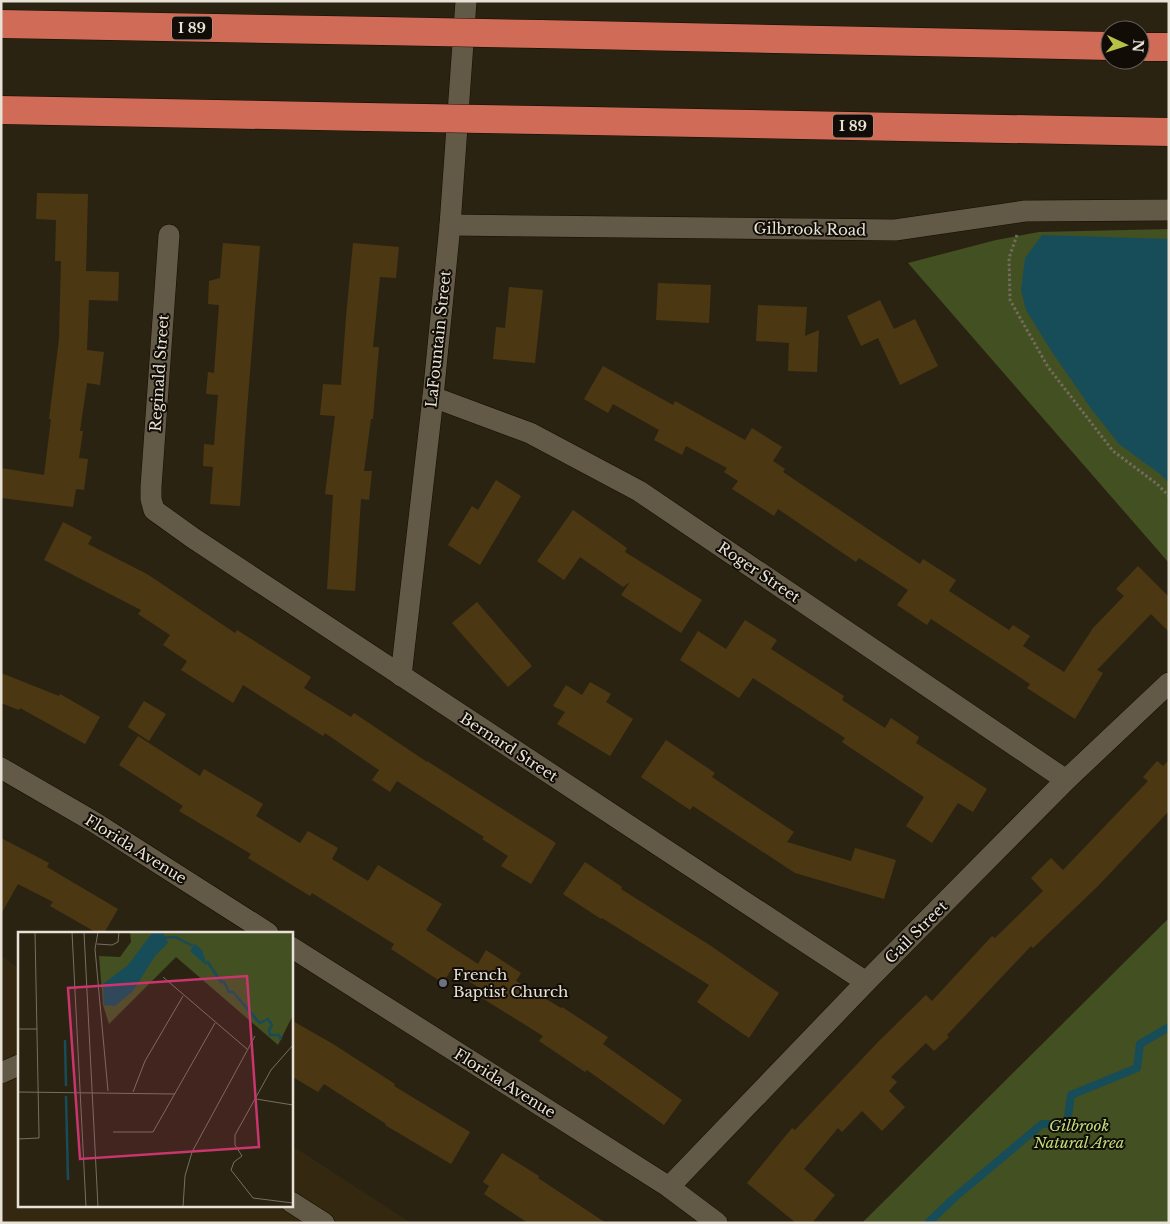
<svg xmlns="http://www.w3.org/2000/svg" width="1170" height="1224" viewBox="0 0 1170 1224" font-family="'Libre Baskerville',serif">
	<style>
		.built { fill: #342811 }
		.green { fill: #435022 }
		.water { fill: #174c59 }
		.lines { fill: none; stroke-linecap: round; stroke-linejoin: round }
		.stream { stroke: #174c59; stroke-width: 8 }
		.building { fill: #4b3813 }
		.street-casing { stroke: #140c01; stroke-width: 22 }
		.highway-casing { stroke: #140c01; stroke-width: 29 }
		.path { stroke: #736c5d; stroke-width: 3; stroke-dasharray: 2.5 2.5; stroke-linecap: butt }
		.street { stroke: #635947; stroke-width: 21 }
		.highway { stroke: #cf6b56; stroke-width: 28 }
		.highway-bridge-casing { stroke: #140c01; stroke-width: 29; stroke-linecap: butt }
		.highway-bridge { stroke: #cf6b56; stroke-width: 28 }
		.worship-dot { fill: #6b7280; stroke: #110d06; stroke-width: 2 }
		.labels { text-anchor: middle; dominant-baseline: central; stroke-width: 4; stroke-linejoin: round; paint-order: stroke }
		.shield { fill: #110d06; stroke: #a7a198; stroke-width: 1 }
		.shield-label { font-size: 14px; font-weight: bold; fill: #e7e1d6 }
		.street-label { font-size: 15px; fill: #e7e1d6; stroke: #110d06 }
		.poi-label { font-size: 15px; fill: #e7e1d6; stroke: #110d06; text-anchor: start }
		.park-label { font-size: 15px; font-style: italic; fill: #c1dd7b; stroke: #110d06 }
		.inset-river { fill: none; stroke: #174c59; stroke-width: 2.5 }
		.inset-road { fill: none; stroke: #766f60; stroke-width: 1 }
		.view { fill: #c8366d; fill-opacity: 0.15; stroke: #c8366d; stroke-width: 2.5 }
		.inset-edge { fill: none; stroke: #e7e1d6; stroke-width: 2.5 }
	</style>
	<rect width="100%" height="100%" fill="#2b2312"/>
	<polygon class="built" points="1,956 19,968 19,1205 291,1205 291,1145 411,1223 1,1223"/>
	<g class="green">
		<polygon points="1169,229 1169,563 908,263 996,240 1039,232"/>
		<polygon points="1169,918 1169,1223 862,1223"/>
	</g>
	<polygon class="water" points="1042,235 1169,239 1169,483 1160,474 1119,444 1092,410 1050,349 1026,310 1021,290 1025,258"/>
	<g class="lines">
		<polyline class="stream" points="928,1223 954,1198 1042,1124 1067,1124 1071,1095 1137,1068 1140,1044 1169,1027"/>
	</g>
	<g class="building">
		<polygon points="37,193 88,194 86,271 119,272 118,301 89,300 87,350 104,352 100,385 87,383 80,431 83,431 79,458 88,459 84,490 76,489 73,507 1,498 1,468 44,475 51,419 49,419 59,339 61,261 55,261 56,220 36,219"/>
		<polygon points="223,243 260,246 247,410 240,506 210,504 213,467 203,466 204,444 214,445 218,395 206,394 208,372 214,373 219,305 208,304 209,281 220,278"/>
		<polygon points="353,243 399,247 396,278 380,277 373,347 379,347 373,419 371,419 364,471 372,471 369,500 361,499 355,591 327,589 333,495 325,494 335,416 320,415 323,384 341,385 346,317"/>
		<polygon points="658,283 711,285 709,323 656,320"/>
		<polygon points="509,287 543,290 535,363 493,359 496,327 505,328"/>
		<polygon points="880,300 894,329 915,319 938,366 900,385 878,338 861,346 847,316"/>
		<polygon points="758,305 807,307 805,336 819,330 817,372 788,371 789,343 791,343 756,341"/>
		<polygon points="603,366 673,405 675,401 745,440 752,428 782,447 773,461 785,469 783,472 920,564 923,559 956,580 949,591 1009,630 1013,625 1030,636 1023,646 1064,672 1093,628 1124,596 1116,589 1138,566 1169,597 1169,632 1151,614 1097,670 1103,673 1075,719 1027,688 1030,684 931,619 927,625 897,605 908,590 859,558 856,562 778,509 774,516 732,489 738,481 724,472 727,468 686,446 682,455 654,440 659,430 613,404 608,413 584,399"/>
		<polygon points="496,480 521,496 480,565 448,545 472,506 478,510"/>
		<polygon points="573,510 627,548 625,552 702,600 681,633 621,595 630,582 623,587 580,557 564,580 537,561"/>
		<polygon points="63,522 92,537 88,544 147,574 235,633 237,630 311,677 304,688 351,717 354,713 427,762 427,761 556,843 531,884 501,866 508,856 482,839 484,837 397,781 390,792 372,780 379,770 325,733 323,736 243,685 233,703 181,670 187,661 163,645 170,635 138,614 141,610 44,560"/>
		<polygon points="477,602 532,666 508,687 452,623"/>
		<polygon points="745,620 777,640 771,649 844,696 842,700 885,728 891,718 919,737 916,743 987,789 973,812 958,803 932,843 906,826 924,797 842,742 845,738 753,678 739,698 680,660 698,631 726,649"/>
		<polygon points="1,673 59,696 60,694 100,717 85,744 20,708 19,710 1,703"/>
		<polygon points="590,682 611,694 606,702 633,719 610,756 557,724 565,712 553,706 566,685 582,695"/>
		<polygon points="144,701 166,714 149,741 128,727"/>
		<polygon points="138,736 200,776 204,769 263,804 256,816 300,843 308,831 338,848 332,859 368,881 378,865 442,904 426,930 478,964 486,950 521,973 516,981 561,1008 562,1007 608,1037 603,1044 682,1100 664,1125 587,1070 585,1072 539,1041 543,1036 482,998 486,992 451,970 443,983 391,949 394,944 312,893 310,896 248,858 251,854 179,811 183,806 119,765"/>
		<polygon points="666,740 715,773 712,777 794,832 787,842 851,861 855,848 896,860 884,899 795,873 693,806 690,810 641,777"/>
		<polygon points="1169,760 1169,811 1097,887 1033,948 1031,946 947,1035 949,1037 934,1051 926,1043 891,1077 897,1082 889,1091 905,1107 882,1131 862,1111 842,1132 838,1128 804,1169 835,1195 812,1223 796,1223 747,1183 792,1128 795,1130 878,1042 926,995 932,1001 992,936 995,938 1043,891 1031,878 1051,858 1063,870 1148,781 1143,777 1157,761 1163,766"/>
		<polygon points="1,838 49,863 47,867 118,909 104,933 97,933 50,906 53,902 18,884 1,914"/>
		<polygon points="585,862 622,887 621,889 711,946 779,993 749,1038 697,1002 709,985 602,918 601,919 563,894"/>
		<polygon points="291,1020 333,1044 395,1084 394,1086 470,1132 451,1164 385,1125 386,1124 324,1084 318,1092 291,1076"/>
		<polygon points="502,1153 539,1176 538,1178 606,1223 528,1223 484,1194 489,1186 483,1182"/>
	</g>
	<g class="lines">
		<g class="street-casing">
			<g id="street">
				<polyline points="450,225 895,230 1025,211 1169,210"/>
				<polyline points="169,235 151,487 151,499 154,510 193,538 866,982"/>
				<polyline points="433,397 530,433 639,491 1066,780"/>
				<polyline points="401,676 433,397 450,225 466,1"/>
				<polyline points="1,768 94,822 268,933"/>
				<polyline points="291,947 669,1187 717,1223"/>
				<polyline points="1,1073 19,1065"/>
				<polyline points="669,1187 866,982 1066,780 1169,683"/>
				<polyline points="291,1202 324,1223"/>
			</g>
		</g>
		<g class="highway-casing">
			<g id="highway">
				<polyline points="1,24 382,31"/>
				<polyline points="540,34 1110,46"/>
				<polyline points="1140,47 1169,47"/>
				<polyline points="1,110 367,117"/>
				<polyline points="538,120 1169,132"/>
			</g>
		</g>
		<polyline class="path" points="1017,235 1009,258 1010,300 1048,367 1113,451 1157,484 1169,496"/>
		<use href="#street" class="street"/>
		<use href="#highway" class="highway"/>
		<g class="highway-bridge-casing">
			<g id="highway-bridge">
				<polyline points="382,31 540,34"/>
				<polyline points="367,117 538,120"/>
			</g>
		</g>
		<use href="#highway-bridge" class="highway-bridge"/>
	</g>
	<circle class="worship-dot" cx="443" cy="983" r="5"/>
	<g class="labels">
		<g class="shield">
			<rect x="172" y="16.5" width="40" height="23" rx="4"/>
			<rect x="833" y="114.5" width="40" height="23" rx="4"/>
		</g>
		<g class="shield-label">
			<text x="192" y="28">I 89</text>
			<text x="853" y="126">I 89</text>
		</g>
		<g class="street-label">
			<text transform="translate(810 229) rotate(1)">Gilbrook Road</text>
			<text transform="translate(438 339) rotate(-84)">LaFountain Street</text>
			<text transform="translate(159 373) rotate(-86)">Reginald Street</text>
			<text transform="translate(759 572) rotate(34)">Roger Street</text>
			<text transform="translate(509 747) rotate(33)">Bernard Street</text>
			<text transform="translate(136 849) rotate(32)">Florida Avenue</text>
			<text transform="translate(916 932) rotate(-45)">Gail Street</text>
			<text transform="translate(505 1083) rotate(32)">Florida Avenue</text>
		</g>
		<g class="poi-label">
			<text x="453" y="974">French<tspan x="453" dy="17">Baptist Church</tspan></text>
		</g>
		<g class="park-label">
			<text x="1079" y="1125">Gilbrook<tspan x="1079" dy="17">Natural Area</tspan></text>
		</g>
	</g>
	<g transform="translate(18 932)">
		<rect width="275" height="275" fill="#2b2312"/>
		<path d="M112 0H275V83L260 113 158 25 91 92 85 73 81 24 102 25 113 10Z" fill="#435022"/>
		<path d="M135 0H145L150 11 137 24 115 59 97 74 86 73 85 52 110 33ZM177 12 184 18 189 34 172 19Z" fill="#174c59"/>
		<path class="inset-river" d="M146 6 157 5 175 14M189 29 203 50H206L211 60H215L239 88 242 91 250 87 254 93 251 98 252 103H261L263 108M47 108 48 154M48 164 50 248"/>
		<path class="inset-road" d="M54 0 68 275M66 0 80 275M80 0 77 17 90 159M79 12 94 13 100 10 101 0M145 45 229 117M0 97H19M275 113 253 138 217 203V213L224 224 216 230 213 238 235 266 275 271M0 160 157 162M115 160 127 129 165 64M238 167 275 173M95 200H135L197 91M0 207 21 206V202L17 0M165 275 167 244 174 220 237 104"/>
		<path class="view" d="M229 44 241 215 62 227 50 56Z"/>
		<rect width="275" height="275" class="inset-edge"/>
	</g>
	<rect width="1170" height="1224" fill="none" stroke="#e7e1d6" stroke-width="5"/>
	<g transform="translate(1125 45) rotate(94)"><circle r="24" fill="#110d06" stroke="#676259"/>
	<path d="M0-4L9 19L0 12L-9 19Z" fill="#b8c147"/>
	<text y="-8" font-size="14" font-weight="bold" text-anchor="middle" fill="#e7e1d6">N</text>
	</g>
</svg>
